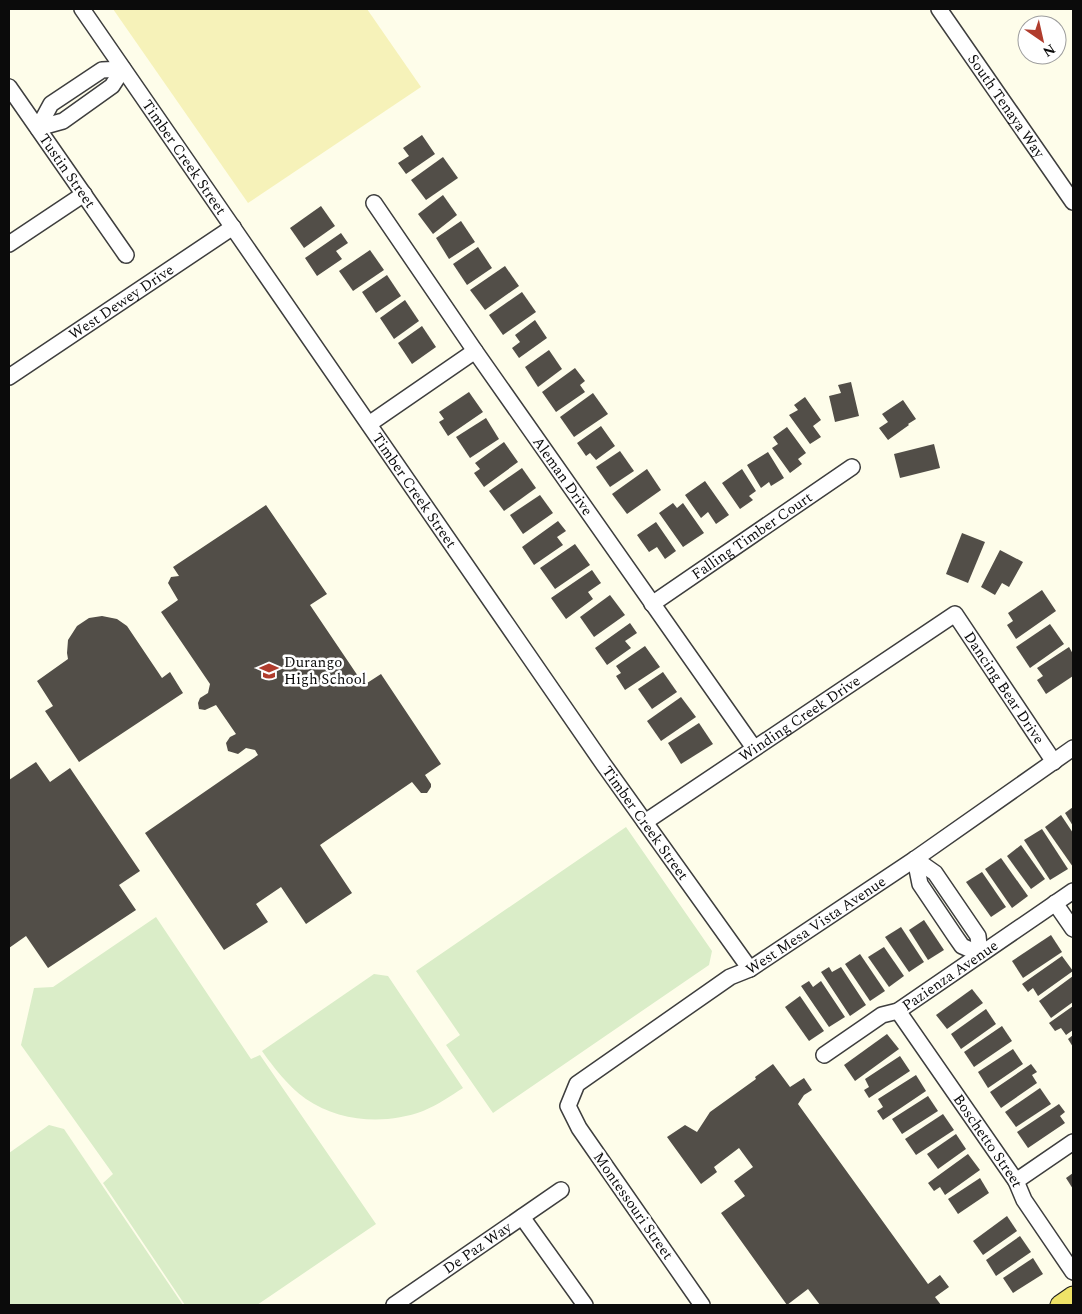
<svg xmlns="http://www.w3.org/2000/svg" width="1082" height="1314" viewBox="0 0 1082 1314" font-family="Spectral,serif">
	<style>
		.sand { fill: #f6f2b9 }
		.pitch { fill: #daedc8 }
		.building { fill: #524e48 }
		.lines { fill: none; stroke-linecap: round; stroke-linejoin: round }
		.minor-casing { stroke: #3e3e3e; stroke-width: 18 }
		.major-casing { stroke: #1c1c1c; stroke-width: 21 }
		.minor { stroke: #fff; stroke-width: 15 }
		.major { stroke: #efe368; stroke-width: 19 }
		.labels { text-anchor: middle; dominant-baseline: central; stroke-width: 5; stroke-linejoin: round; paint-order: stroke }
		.street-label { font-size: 15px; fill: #0b0b0b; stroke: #fff }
		.poi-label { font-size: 15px; fill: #0b0b0b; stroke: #fff; text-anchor: start }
	</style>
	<rect width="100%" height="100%" fill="#fefdea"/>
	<polygon class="sand" points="113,9 367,9 421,87 248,203"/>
	<g class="pitch">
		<polygon points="626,827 712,951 709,965 493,1113 446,1045 460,1035 416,971"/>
		<polygon points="156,917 251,1059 260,1055 376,1224 257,1305 185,1305 103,1183 113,1174 21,1045 34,988 53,987"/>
		<path d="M374 974 388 976 463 1088C450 1096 438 1105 423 1111 386 1125 339 1122 306 1099 288 1086 274 1068 262 1051Z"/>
		<polygon points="49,1125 64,1129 183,1305 9,1305 9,1153"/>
	</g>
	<g class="building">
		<polygon points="422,135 435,154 406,174 398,163 409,156 403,148"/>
		<polygon points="443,157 458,178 426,200 411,180"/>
		<polygon points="443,195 457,215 433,234 418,214"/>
		<polygon points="321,206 335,226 304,248 290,228"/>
		<polygon points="461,221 475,242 449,259 436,238"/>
		<polygon points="341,233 348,243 336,251 342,259 317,276 305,258"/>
		<polygon points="478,247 492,268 467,285 453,264"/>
		<polygon points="370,250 384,270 353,291 339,271"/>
		<polygon points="505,266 519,286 485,310 470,290"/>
		<polygon points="387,275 401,296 376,313 362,292"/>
		<polygon points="522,292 536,312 503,335 489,315"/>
		<polygon points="405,300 419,321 394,339 380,318"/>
		<polygon points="535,320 547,338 519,358 512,348 520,342 515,335"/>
		<polygon points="422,326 436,347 412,364 398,343"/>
		<polygon points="549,350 562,369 538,387 525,367"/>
		<polygon points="575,368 585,381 580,385 585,392 556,412 542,392"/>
		<polygon points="851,382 859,416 835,422 829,396 841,393 838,385"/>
		<polygon points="469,392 483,412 448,436 439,422 444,419 439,412"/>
		<polygon points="593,393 608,414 574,437 560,417"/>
		<polygon points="805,397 821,420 813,426 821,437 810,444 789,415 798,410 794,405"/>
		<polygon points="903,400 916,419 908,424 909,425 888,440 879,428 888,422 882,414"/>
		<polygon points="486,418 499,439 470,458 456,437"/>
		<polygon points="601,426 615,446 596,460 590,453 586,456 577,443"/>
		<polygon points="787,427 806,453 798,459 802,464 790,473 772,448 778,444 773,437"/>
		<polygon points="504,442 518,462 484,487 474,473 480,469 475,463"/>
		<polygon points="934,444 940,468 900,478 894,454"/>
		<polygon points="620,451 634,471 610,487 596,467"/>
		<polygon points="768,452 784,478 771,486 769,482 761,488 747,465"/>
		<polygon points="522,468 536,488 504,511 489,491"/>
		<polygon points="647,469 661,490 627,514 612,494"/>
		<polygon points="742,469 756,491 749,496 753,500 740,509 722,483"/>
		<polygon points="705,481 729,515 716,524 708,512 701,518 685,495"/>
		<polygon points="540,495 553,513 523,534 510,515"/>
		<polygon points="673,503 677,508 683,503 704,533 683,547 659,513"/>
		<polygon points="266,505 327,594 310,605 364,685 381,674 441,764 425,775 431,784 431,787 427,793 421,793 412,782 320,845 352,893 306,924 281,887 256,904 268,922 224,950 145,833 258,755 255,750 246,748 238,754 228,751 226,743 230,737 236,734 216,705 205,710 199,709 198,703 200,698 208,693 210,684 161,612 178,600 168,583 171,577 179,576 173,567"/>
		<polygon points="558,521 566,531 557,537 563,545 534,565 522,547"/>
		<polygon points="656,522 676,551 665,559 657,547 649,552 637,535"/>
		<polygon points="962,533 985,542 968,583 946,574"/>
		<polygon points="575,544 590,565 555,589 540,568"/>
		<polygon points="1000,550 1023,562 1009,587 1002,583 995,595 981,587"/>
		<polygon points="592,570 601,583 588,592 593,599 566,619 551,598"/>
		<polygon points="1042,590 1056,611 1016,639 1007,625 1013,621 1008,613"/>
		<polygon points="610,595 625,615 594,637 580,617"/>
		<polygon points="102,616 117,619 127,626 162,678 170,672 183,693 79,762 45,711 53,706 37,681 68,659 67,653 68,640 77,626 89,618"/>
		<polygon points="630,623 637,633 625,641 631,648 607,665 595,648"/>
		<polygon points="1050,624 1064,644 1030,668 1016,647"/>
		<polygon points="645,646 660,667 625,690 616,676 621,673 616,666"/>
		<polygon points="1069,647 1073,654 1073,676 1046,694 1037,680 1043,676 1037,668"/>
		<polygon points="663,672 677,692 652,709 638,689"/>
		<polygon points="681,697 696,717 661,741 647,721"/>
		<polygon points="699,723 713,744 681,764 668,743"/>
		<polygon points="36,762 50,782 70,768 140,871 119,885 136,910 48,968 26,936 9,948 9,780"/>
		<polygon points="1073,807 1073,826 1065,813"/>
		<polygon points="1061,815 1073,833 1073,867 1045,827"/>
		<polygon points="1042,829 1068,869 1050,880 1024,840"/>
		<polygon points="1021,845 1045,879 1031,889 1007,856"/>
		<polygon points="1001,858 1028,896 1012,908 985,869"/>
		<polygon points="982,872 1006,907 991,917 966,882"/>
		<polygon points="924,920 944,950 928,960 909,930"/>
		<polygon points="901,927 924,962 909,972 885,937"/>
		<polygon points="1051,935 1062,952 1023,978 1012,961"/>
		<polygon points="884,947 904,976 889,987 868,957"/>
		<polygon points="860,954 885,991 870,1001 845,964"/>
		<polygon points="1062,956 1073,971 1038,996 1033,988 1028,992 1022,984"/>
		<polygon points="829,967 832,972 841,967 866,1005 850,1016 821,972"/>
		<polygon points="1073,976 1073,1002 1051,1018 1039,1001"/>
		<polygon points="809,981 813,987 821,981 845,1017 829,1027 801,986"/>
		<polygon points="972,989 983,1003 947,1029 936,1015"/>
		<polygon points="800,996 824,1031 809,1041 785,1007"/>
		<polygon points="1073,1006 1073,1030 1066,1035 1061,1028 1055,1031 1049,1023"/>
		<polygon points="986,1009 996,1024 961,1049 951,1034"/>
		<polygon points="1002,1026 1012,1041 974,1067 964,1052"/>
		<polygon points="887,1034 899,1049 855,1081 844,1065"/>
		<polygon points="1073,1035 1073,1047 1068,1039"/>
		<polygon points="1013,1049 1023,1064 988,1088 978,1072"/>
		<polygon points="900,1056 910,1071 869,1098 864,1090 869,1087 865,1079"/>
		<polygon points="773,1064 790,1087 804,1078 812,1090 804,1095 798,1104 928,1284 940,1275 949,1287 935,1297 941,1305 820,1305 808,1289 787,1305 721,1213 745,1196 734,1181 753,1167 739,1148 714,1167 717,1172 701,1184 667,1137 685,1125 697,1132 710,1112 756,1079 755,1077"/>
		<polygon points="1031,1064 1037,1072 1032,1075 1037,1083 1001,1108 990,1092"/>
		<polygon points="916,1075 926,1091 883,1120 877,1111 883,1107 878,1099"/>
		<polygon points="1040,1088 1051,1104 1016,1127 1005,1112"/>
		<polygon points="928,1096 938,1111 902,1134 892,1119"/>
		<polygon points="1059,1104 1065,1112 1060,1116 1065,1123 1028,1148 1017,1132"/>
		<polygon points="943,1114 954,1130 916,1155 905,1139"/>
		<polygon points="956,1134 966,1149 938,1169 927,1154"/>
		<polygon points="968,1154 980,1170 945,1195 940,1187 934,1191 928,1183"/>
		<polygon points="1073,1173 1073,1189 1066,1178"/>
		<polygon points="980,1178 989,1193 958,1214 948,1199"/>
		<polygon points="1007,1216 1017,1231 983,1255 973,1241"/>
		<polygon points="1020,1236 1031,1252 996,1276 986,1260"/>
		<polygon points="1033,1258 1043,1274 1013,1293 1003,1278"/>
	</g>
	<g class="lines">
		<g class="minor-casing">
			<g id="minor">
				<path id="s1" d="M82 9 604 765 750 969"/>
				<path id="s2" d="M939 9 1073 202"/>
				<path id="s3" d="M9 87 126 255"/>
				<polyline points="38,128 51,104 102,70 123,69"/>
				<polyline points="38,128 63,121 112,86 123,69"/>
				<path id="s4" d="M374 203 475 351 754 748"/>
				<polyline points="9,244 84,194"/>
				<path id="s5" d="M9 377 233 227"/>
				<polyline points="369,424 475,351"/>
				<path id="s6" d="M652 604 852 467"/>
				<path id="s7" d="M645 822 955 614 1054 762"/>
				<polyline points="915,859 920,884 955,936 962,946 980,954"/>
				<polyline points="915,859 935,873 978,936 980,954"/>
				<polyline points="1055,903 1073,929"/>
				<path id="s8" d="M898 1011 1016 1181 1024 1200 1073 1272"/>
				<path id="s9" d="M824 1055 882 1015 898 1011 1073 891"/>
				<polyline points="1016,1181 1073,1142"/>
				<polyline points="522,1217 585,1305"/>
				<path id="s10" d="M394 1305 561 1190"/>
				<path id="s11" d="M702 1305 579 1128 568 1106 577 1084 730 977 750 969 915 859 1073 748"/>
			</g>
		</g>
		<g class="major-casing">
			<polyline id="major" points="1060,1305 1073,1296"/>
		</g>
		<use href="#minor" class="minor"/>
		<use href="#major" class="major"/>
	</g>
	<defs>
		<g id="school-bare" transform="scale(1.5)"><path d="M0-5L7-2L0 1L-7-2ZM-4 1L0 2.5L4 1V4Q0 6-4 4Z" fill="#b03c2d" stroke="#fff" stroke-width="2.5" paint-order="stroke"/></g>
	</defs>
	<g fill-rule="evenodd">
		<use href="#school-bare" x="269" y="671"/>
	</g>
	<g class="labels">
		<g class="street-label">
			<text stroke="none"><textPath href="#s2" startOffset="118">South Tenaya Way</textPath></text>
			<text stroke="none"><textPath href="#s1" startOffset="180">Timber Creek Street</textPath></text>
			<text stroke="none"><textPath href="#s3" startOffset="102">Tustin Street</textPath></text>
			<text stroke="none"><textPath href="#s5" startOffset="135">West Dewey Drive</textPath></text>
			<text stroke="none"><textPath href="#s4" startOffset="332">Aleman Drive</textPath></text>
			<text stroke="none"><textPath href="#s1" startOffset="585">Timber Creek Street</textPath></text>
			<text stroke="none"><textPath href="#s6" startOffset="121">Falling Timber Court</textPath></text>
			<text stroke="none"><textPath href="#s7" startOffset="462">Dancing Bear Drive</textPath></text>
			<text stroke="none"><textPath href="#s7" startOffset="186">Winding Creek Drive</textPath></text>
			<text stroke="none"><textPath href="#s1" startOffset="990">Timber Creek Street</textPath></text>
			<text stroke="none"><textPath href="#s11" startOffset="551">West Mesa Vista Avenue</textPath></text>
			<text stroke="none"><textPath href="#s9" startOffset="150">Pazienza Avenue</textPath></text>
			<text stroke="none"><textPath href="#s8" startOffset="158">Boschetto Street</textPath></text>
			<text transform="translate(633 1206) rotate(55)">Montessouri Street</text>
			<text stroke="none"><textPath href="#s10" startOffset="101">De Paz Way</textPath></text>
		</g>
		<g class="poi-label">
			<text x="284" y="662">Durango<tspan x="284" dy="17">High School</tspan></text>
		</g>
	</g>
	<rect width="1082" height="1314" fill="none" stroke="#0b0b0b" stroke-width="20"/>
	<g transform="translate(1042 40) rotate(146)"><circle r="24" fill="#ffffff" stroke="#9d9d9d"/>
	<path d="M0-4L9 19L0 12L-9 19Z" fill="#b03c2d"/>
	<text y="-8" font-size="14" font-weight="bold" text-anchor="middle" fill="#0b0b0b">N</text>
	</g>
</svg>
